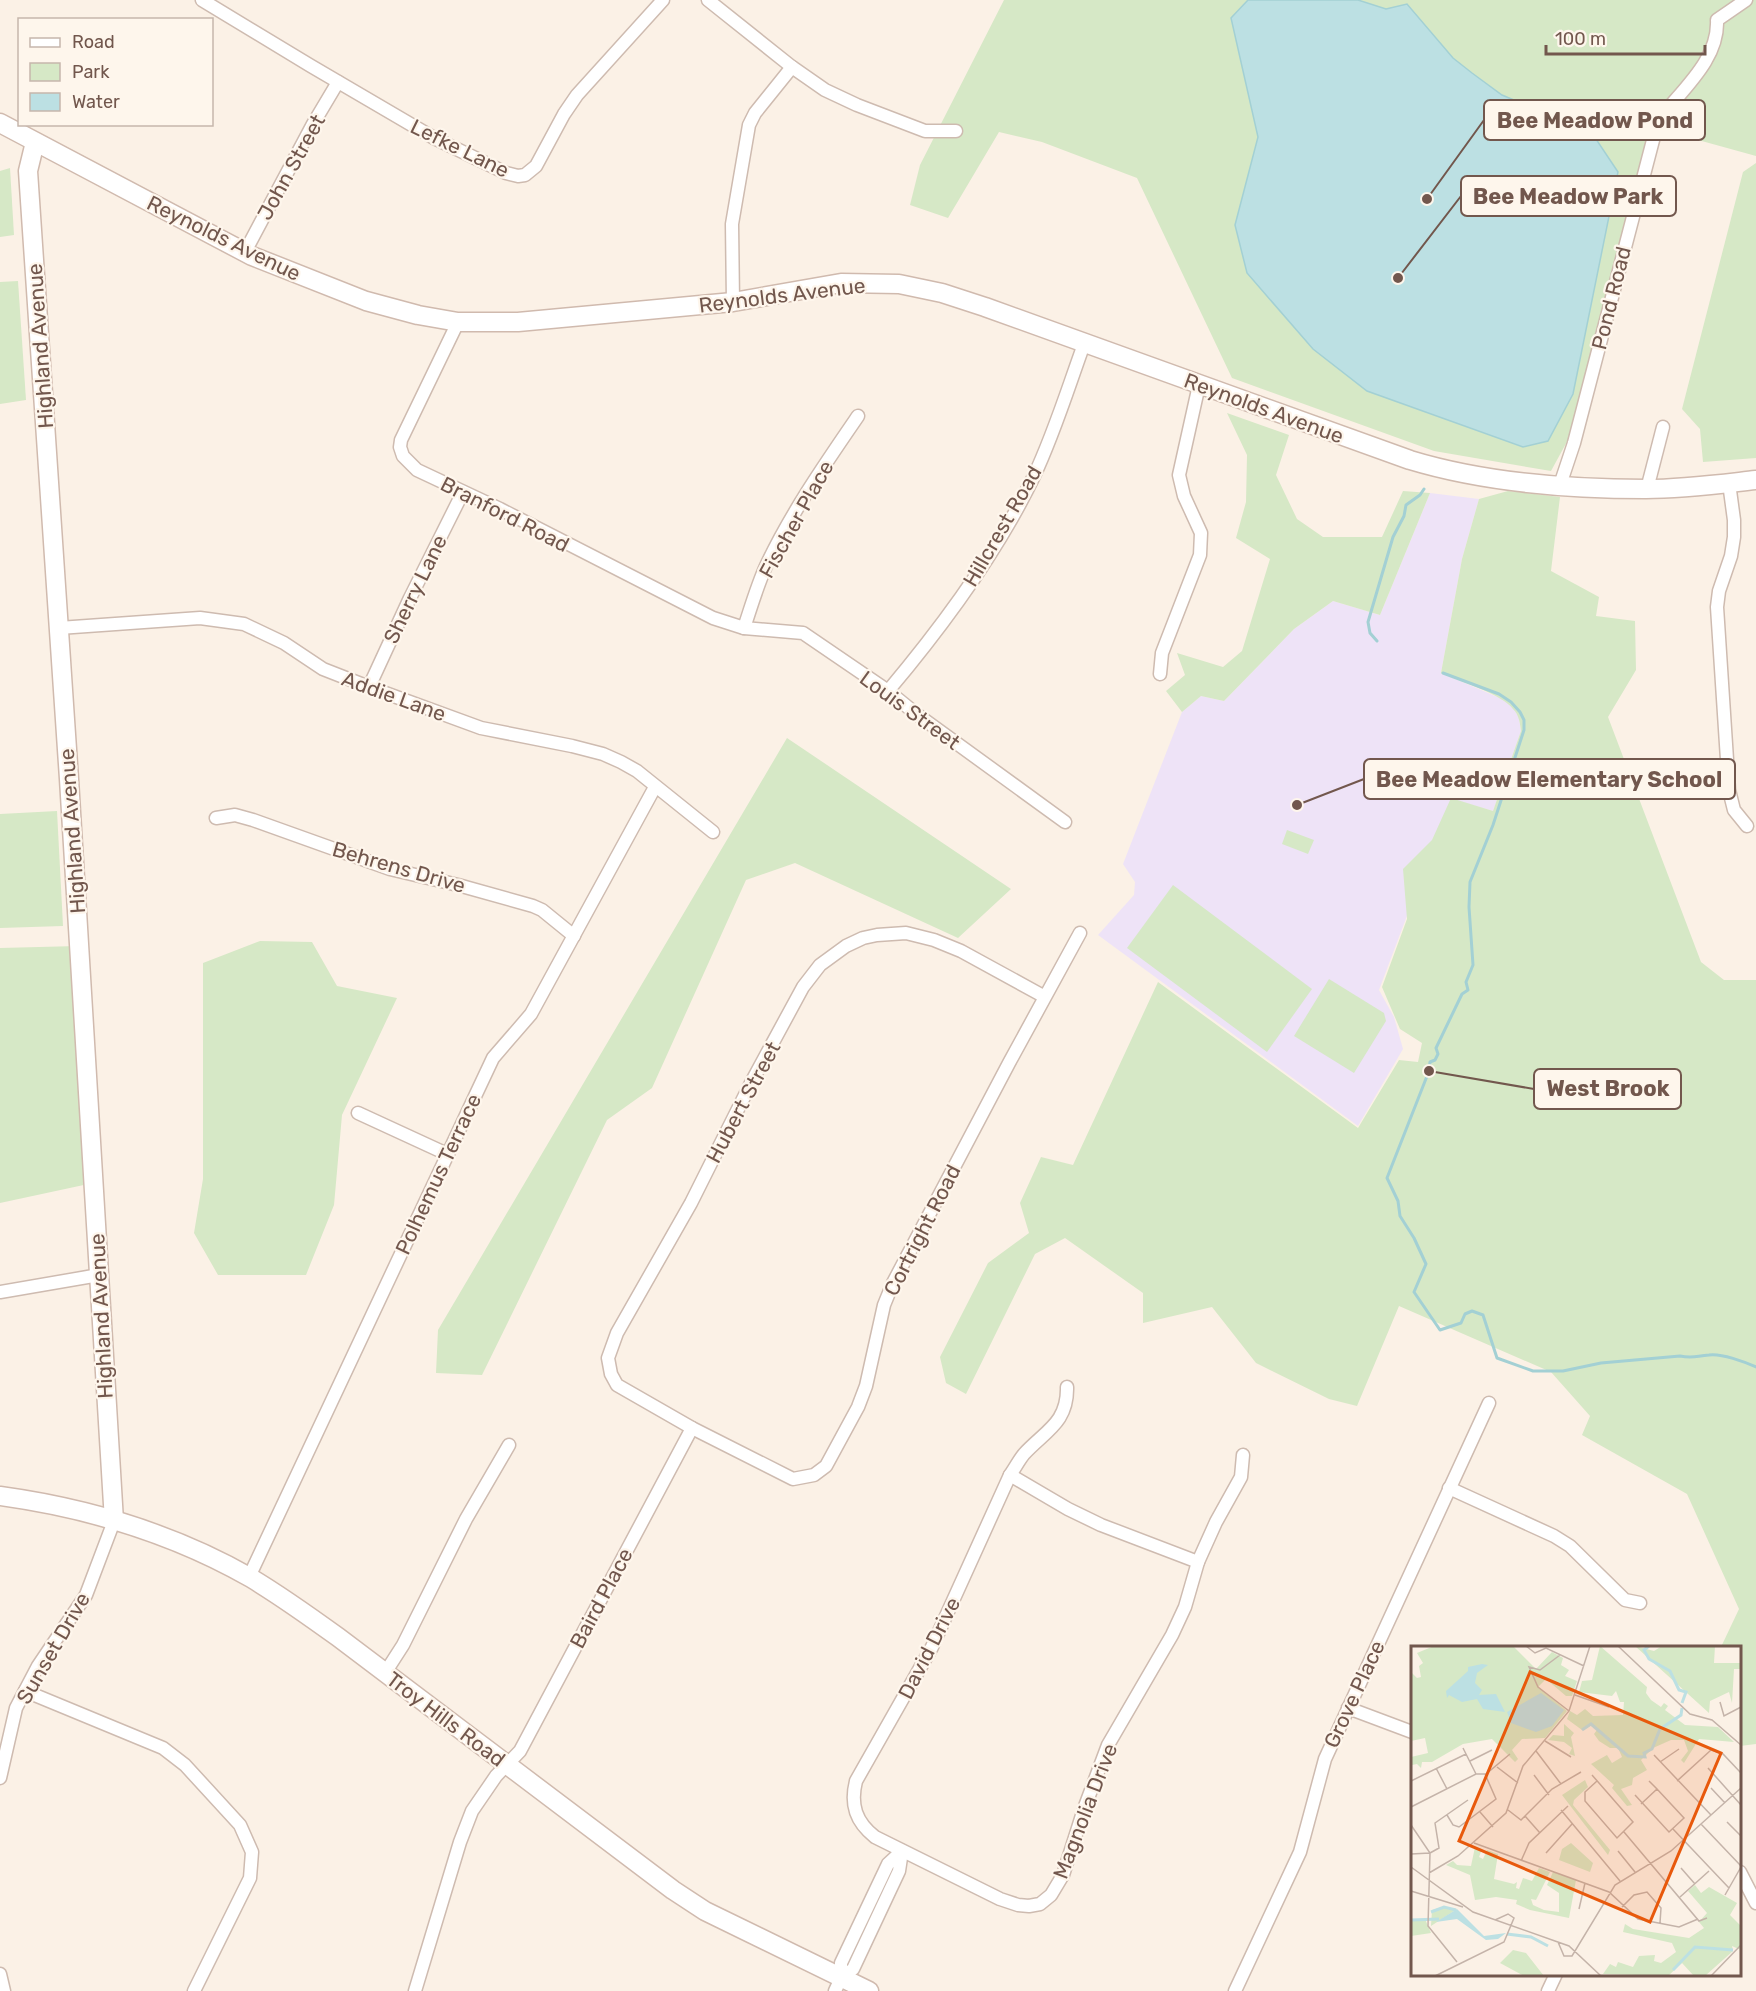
<svg xmlns="http://www.w3.org/2000/svg" width="1756" height="1991" viewBox="0 0 1756 1991" font-family="Rubik,sans-serif">
	<style>
		.education { fill: #eee3f7 }
		.green { fill: #d6e8c6 }
		.water { fill: #bce0e3; stroke: #a3d0d4; stroke-width: 1.5 }
		.lines { fill: none; stroke-linecap: round; stroke-linejoin: round }
		.stream { stroke: #a3d0d4; stroke-width: 3 }
		.street-casing { stroke: #cebbb0; stroke-width: 15 }
		.secondary-casing { stroke: #d0baae; stroke-width: 21 }
		.street { stroke: #fff; stroke-width: 12 }
		.secondary { stroke: #fff; stroke-width: 18 }
		.labels { text-anchor: middle; dominant-baseline: central; stroke-width: 4.5; stroke-linejoin: round; paint-order: stroke }
		.street-label { font-size: 21px; fill: #72574d; stroke: #fef6ec }
		.inset-river { fill: none; stroke: #bce0e3; stroke-width: 3 }
		.inset-road { fill: none; stroke: #c4b3a9; stroke-width: 1.5 }
		.view { fill: #e8590c; fill-opacity: 0.15; stroke: #e8590c; stroke-width: 3 }
		.inset-edge { fill: none; stroke: #72574d; stroke-width: 3 }
		.leader { fill: none; stroke: #72574d; stroke-width: 2 }
		.callout-dot { fill: #72574d; stroke: #fef6ec; stroke-width: 2 }
		.callout { fill: #fef6ec; stroke: #72574d; stroke-width: 2 }
		.callout-label { font-size: 22px; text-anchor: middle; font-weight: bold; fill: #72574d }
	</style>
	<rect width="100%" height="100%" fill="#fbf1e6"/>
	<polygon class="education" points="1430,493 1479,499 1462,559 1441,673 1500,698 1513,707 1519,718 1521,731 1493,811 1451,799 1379,990 1394,1017 1403,1049 1358,1126 1098,935 1134,895 1135,882 1123,864 1182,712 1201,696 1224,701 1294,629 1333,601 1380,615"/>
	<g class="green">
		<polygon points="1004,0 1756,0 1756,156 1651,127 1569,438 1551,471 1434,451 1232,378 1137,178 1042,142 999,132 948,218 910,205 920,165"/>
		<polygon points="1756,163 1756,458 1703,462 1700,429 1682,409 1743,172"/>
		<polygon points="10,168 14,235 0,237 0,171"/>
		<polygon points="18,281 26,400 0,404 0,282"/>
		<polygon points="1227,413 1289,435 1276,475 1297,519 1323,537 1382,537 1403,491 1430,493 1380,615 1333,601 1294,629 1224,701 1201,696 1182,712 1166,691 1185,675 1177,653 1223,667 1242,651 1270,559 1236,538 1246,502 1247,455"/>
		<path d="M1508 491 1560 497 1551 571 1599 597 1596 616 1635 621 1636 670 1608 717 1701 962 1724 980H1756V1744L1740 1746V1648L1721 1647 1739 1609 1687 1494 1582 1435 1590 1416 1551 1372 1399 1306 1357 1406 1329 1399 1256 1363 1212 1307 1143 1323V1293L1065 1238 1035 1254 966 1394 946 1383 940 1357 988 1263 1029 1233 1020 1203 1041 1157 1073 1165 1158 982 1358 1128 1399 1060 1418 1062 1422 1043 1400 1029 1382 987 1407 919 1403 869 1432 840 1451 798 1493 811 1521 731C1520 723 1519 715 1513 709 1503 695 1458 680 1441 673L1462 559 1479 499Z"/>
		<polygon points="787,738 1011,889 958,938 795,863 746,880 652,1088 607,1120 482,1375 436,1373 438,1330"/>
		<polygon points="57,811 63,926 0,928 0,814"/>
		<polygon points="1287,830 1314,840 1308,854 1282,844"/>
		<polygon points="1173,885 1312,989 1267,1052 1127,948"/>
		<polygon points="260,941 312,942 337,986 397,998 342,1115 334,1205 306,1275 218,1275 194,1233 203,1179 203,963"/>
		<polygon points="78,946 93,1183 0,1203 0,948"/>
		<polygon points="1329,979 1384,1013 1386,1021 1354,1073 1294,1036"/>
	</g>
	<polygon class="water" points="1248,0 1358,0 1386,9 1407,4 1453,58 1472,73 1502,95 1592,133 1618,172 1573,394 1548,441 1523,447 1367,391 1313,349 1247,273 1235,225 1258,137 1231,18"/>
	<g class="lines">
		<g class="stream">
			<polyline points="1377,641 1370,633 1368,622 1393,537 1404,516 1406,505 1420,495 1424,489"/>
			<path d="M1443 673 1499 694 1511 702 1520 712 1524 720V730L1493 825 1470 882 1469 907 1473 965 1466 982 1468 990 1462 994 1436 1048 1438 1054 1435 1060 1430 1062 1429 1071 1387 1178 1398 1201 1400 1216 1414 1238 1426 1264 1414 1292 1440 1330 1461 1323 1465 1314 1472 1311 1483 1315 1497 1358 1533 1371H1563L1601 1363 1680 1356C1693 1359 1696 1356 1709 1355 1721 1353 1745 1362 1756 1367"/>
		</g>
		<g class="street-casing">
			<g id="street">
				<polyline points="202,0 311,66 434,138 506,173 518,176 525,175 536,166 564,114 577,95 663,0"/>
				<polyline points="708,0 792,67 825,90 857,105 925,131 956,131"/>
				<polyline points="245,252 313,124 338,82"/>
				<polyline points="733,302 732,224 749,125 755,113 792,67"/>
				<polyline points="458,322 401,440 400,447 403,456 417,470 500,509 713,618 744,628 803,633 888,691 915,713 1065,822"/>
				<polyline points="1729,483 1734,520 1734,537 1731,556 1719,591 1717,607 1729,790 1734,810 1747,826"/>
				<path d="M1560 485 1574 443 1658 121C1680 91 1719 61 1717 20L1746 0"/>
				<polyline points="1647,489 1663,427"/>
				<polyline points="59,628 200,618 244,624 284,643 323,669 369,687 481,728 572,746 603,754 621,762 637,771 713,832"/>
				<path d="M744 628C751 607 757 586 766 566 791 513 825 464 858 416"/>
				<polyline points="1160,674 1162,653 1200,555 1201,533 1184,496 1179,475 1199,385"/>
				<polyline points="369,687 410,598 463,492"/>
				<path d="M888 691C941 628 998 551 1034 476 1054 434 1068 388 1084 344"/>
				<polyline points="216,818 235,815 253,820 390,869 458,885 533,906 542,910 574,936"/>
				<polyline points="1045,997 961,951 934,940 906,933 877,935 863,938 846,946 820,965 803,987 752,1081 691,1203 617,1333 608,1358 611,1374 617,1385 692,1428 793,1479 814,1475 826,1466 858,1407 866,1386 884,1305 893,1283 1009,1063 1080,933"/>
				<polyline points="358,1113 447,1154"/>
				<polyline points="0,1292 99,1275"/>
				<path d="M1067 1387C1068 1423 1045 1431 1024 1454 1019 1460 1015 1468 1010 1475L932 1647 856 1781C850 1805 856 1822 875 1837L1000 1899 1018 1905 1029 1906 1040 1904 1051 1895 1063 1875 1084 1809 1108 1745 1172 1635 1185 1607 1198 1562"/>
				<polyline points="1010,1475 1068,1509 1101,1525 1198,1562 1216,1522 1241,1477 1243,1455"/>
				<polyline points="1449,1488 1554,1536 1570,1546 1625,1600 1640,1603"/>
				<polyline points="249,1577 493,1058 531,1014 655,787"/>
				<polyline points="385,1673 403,1645 466,1519 509,1445"/>
				<polyline points="25,1691 163,1748 185,1765 240,1825 252,1852 250,1878 194,1991"/>
				<polyline points="1348,1708 1412,1732"/>
				<polyline points="0,1778 16,1708 38,1666 86,1595 114,1521"/>
				<polyline points="1740,1872 1756,1903"/>
				<polyline points="0,1974 4,1991"/>
				<polyline points="841,1978 841,1963 888,1864 902,1851"/>
				<polyline points="415,1991 460,1842 472,1811 496,1776 520,1751 692,1428"/>
				<polyline points="835,1991 841,1978 853,1969 899,1871 902,1851"/>
				<polyline points="1235,1991 1300,1852 1325,1759 1489,1403"/>
				<polyline points="1548,1991 1556,1974"/>
			</g>
		</g>
		<g class="secondary-casing">
			<g id="secondary">
				<path d="M0 123 252 256 366 301 418 315 458 322H518L733 302 841 283 899 284 942 293 985 307 1410 460C1486 483 1567 489 1646 489 1683 489 1720 484 1756 480"/>
				<polyline points="35,142 28,171 69,779 114,1521"/>
				<path d="M0 1496C87 1508 174 1534 251 1578 281 1596 309 1616 338 1637L673 1890 705 1911 869 1991"/>
			</g>
		</g>
		<use href="#street" class="street"/>
		<use href="#secondary" class="secondary"/>
	</g>
	<g class="labels">
		<g class="street-label">
			<text transform="translate(460 148) rotate(26)">Lefke Lane</text>
			<text transform="translate(291 167) rotate(-61)">John Street</text>
			<text transform="translate(224 238) rotate(26)">Reynolds Avenue</text>
			<text transform="translate(782 295) rotate(-7)">Reynolds Avenue</text>
			<text transform="translate(1611 298) rotate(-76)">Pond Road</text>
			<text transform="translate(40 346) rotate(-94)">Highland Avenue</text>
			<text transform="translate(1264 408) rotate(20)">Reynolds Avenue</text>
			<text transform="translate(505 514) rotate(27)">Branford Road</text>
			<text transform="translate(796 519) rotate(-61)">Fischer Place</text>
			<text transform="translate(1002 526) rotate(-60)">Hillcrest Road</text>
			<text transform="translate(415 589) rotate(-64)">Sherry Lane</text>
			<text transform="translate(394 696) rotate(20)">Addie Lane</text>
			<text transform="translate(910 710) rotate(36)">Louis Street</text>
			<text transform="translate(72 831) rotate(-94)">Highland Avenue</text>
			<text transform="translate(399 867) rotate(16)">Behrens Drive</text>
			<text transform="translate(743 1102) rotate(-62)">Hubert Street</text>
			<text transform="translate(438 1174) rotate(-65)">Polhemus Terrace</text>
			<text transform="translate(922 1230) rotate(-63)">Cortright Road</text>
			<text transform="translate(101 1316) rotate(-93)">Highland Avenue</text>
			<text transform="translate(601 1598) rotate(-62)">Baird Place</text>
			<text transform="translate(53 1648) rotate(-60)">Sunset Drive</text>
			<text transform="translate(929 1648) rotate(-63)">David Drive</text>
			<text transform="translate(1354 1694) rotate(-65)">Grove Place</text>
			<text transform="translate(446 1719) rotate(37)">Troy Hills Road</text>
			<text transform="translate(1085 1811) rotate(-69)">Magnolia Drive</text>
		</g>
	</g>
	<g transform="translate(1411 1646)">
		<rect width="330" height="330" fill="#fbf1e6"/>
		<path d="M23 0H102L125 23 141 6 152 12 150 19 158 24 154 30 166 35 161 50H155L135 33 127 41 156 65 134 92 111 93 101 104 107 113 104 116 81 93 52 98 21 116H11L10 122 6 118 1 119 0 126V111L17 107 14 92 0 95V26L6 32 10 31 8 20 12 17 6 7ZM189 0 236 41 235 47 240 54 250 61 253 57 257 60 254 64 274 79 307 81 323 96 288 93 273 117 270 114 277 105 273 94H260L242 102 230 114 236 124 222 132 221 139 210 143 221 159 216 160 201 142 203 139 180 118 196 109 201 117 211 111 207 102H199L188 95 183 88 186 84 180 79 171 84 156 73 159 65 166 69 174 63 182 70 212 69 213 56H209L205 45 201 50 168 46 171 35 181 34ZM224 0 243 5 251 0H304L303 17H330V23H323L321 57 318 46 299 55 298 67ZM153 78 163 87 160 91 164 110 158 108 161 102 153 96 137 94 142 89 153 90ZM174 134 177 141 163 154 162 159 199 204 197 209 151 149ZM160 197 182 217 179 226 148 214 151 203ZM64 201 71 203 68 211 72 213 76 204 87 208 83 233 103 238 106 236 105 242 108 243 112 232 121 235 128 222 139 226 125 254 120 253 122 259 133 264 148 266V247L136 239 142 226 165 234 158 272 119 264 105 258 106 254 85 251 64 254 59 229 35 219 42 215 46 219 60 220ZM284 239 290 247 298 241 326 257 319 269 330 280V304L321 300 322 305 294 330H283L271 317 257 330 192 328 199 318 205 321 207 316 222 321 228 310 244 309 243 315 250 317 265 306 261 297 212 286 214 278 222 283 278 292 293 282 288 276 296 267 277 245ZM32 261 46 263 20 280 21 264ZM14 273 20 287 0 290V275ZM102 304 115 307 133 330H113L89 317Z" fill="#d6e8c6"/>
		<path d="M71 18 77 19 66 27 64 37 71 44 68 49 85 48 94 66 72 63 66 53 51 56 38 49 36 52 35 45 57 25V21ZM130 47 153 64 141 80 125 86 100 77 96 66ZM46 263 73 290 95 287 87 293 75 294 46 273 25 276Z" fill="#bce0e3"/>
		<path class="inset-river" d="M238 0 233 4 238 13 259 25 268 44 275 46 271 57M171 84 180 78 217 110 234 111 233 107 241 103 249 83 270 69 271 62M20 266 33 261 45 264M0 274 28 273M96 288 120 291 137 300M262 324 284 301 322 304"/>
		<path class="inset-road" d="M115 0 124 7 135 2 173 20M207 0 279 68 301 74 330 99M149 9 129 24 118 21 127 41 158 65M164 49 198 61M309 56 313 70 330 61M134 95 160 111M52 102 65 128M125 105 150 138M243 109 300 169M59 115 81 104M249 116 268 103M86 121 107 137M25 122 36 143M297 122 330 159M123 129 138 149M181 129 222 176 206 192 174 155V146L186 135M0 135 55 108M266 135 300 104 312 108 330 127M300 142 314 157M224 149 258 186 273 172 246 143M230 158 246 143 238 135M0 161 65 128H75L99 108M97 164 110 174 141 143 170 126M150 164 209 235M69 166 82 181M36 169 42 179 48 181 85 153 74 128M114 170 129 187M316 176 330 190M290 178 330 220M0 179 19 207 17 280 46 316M262 183 318 242M213 186 288 275 296 272M63 197 198 246 227 273 268 281 287 273M207 205 224 226M19 207 28 202 24 177 57 154M135 207 161 178M0 208 19 207M110 215 118 197 157 160M0 221 62 266 158 300 190 330M270 222 284 238M18 227 47 210 95 167 112 120 158 65 179 0M0 245 52 261M314 249 330 221M269 251 298 225M211 261 223 249 236 246 250 262 249 277M168 263 174 237M147 296 153 310H161L204 239 260 205 330 142M24 330 93 296 103 272 97 268 84 274M300 330 330 299"/>
		<path class="view" d="M119 26 310 107 239 276 48 195Z"/>
		<rect width="330" height="330" class="inset-edge"/>
	</g>
	<path class="leader" d="M1427 199L1484 120M1398 278L1461 196M1297 805L1364 779M1429 1071L1534 1089"/>
	<g class="callout-dot">
		<circle cx="1427" cy="199" r="6"/>
		<circle cx="1398" cy="278" r="6"/>
		<circle cx="1297" cy="805" r="6"/>
		<circle cx="1429" cy="1071" r="6"/>
	</g>
	<g class="callout">
		<rect x="1484" y="100" width="221" height="40" rx="6"/>
		<rect x="1461" y="176" width="215" height="40" rx="6"/>
		<rect x="1364" y="759" width="371" height="40" rx="6"/>
		<rect x="1534" y="1069" width="147" height="40" rx="6"/>
	</g>
	<g class="callout-label">
		<text x="1595" y="128">Bee Meadow Pond</text>
		<text x="1568" y="204">Bee Meadow Park</text>
		<text x="1549" y="787">Bee Meadow Elementary School</text>
		<text x="1608" y="1096">West Brook</text>
	</g>
	<rect x="18" y="18" width="195" height="108" fill="#fef6ec" stroke="#c6b6ac" stroke-width="1.5"/>
	<rect x="30" y="38" width="30" height="9" fill="#ffffff" stroke="#c6b6ac" stroke-width="1.5"/>
	<text x="72" y="48" font-size="18" fill="#72574d">Road</text>
	<rect x="30" y="63" width="30" height="18" fill="#d6e8c6" stroke="#c6b6ac" stroke-width="1.5"/>
	<text x="72" y="78" font-size="18" fill="#72574d">Park</text>
	<rect x="30" y="93" width="30" height="18" fill="#bce0e3" stroke="#c6b6ac" stroke-width="1.5"/>
	<text x="72" y="108" font-size="18" fill="#72574d">Water</text>
	<path d="M1546 45v9h159v-9" fill="none" stroke="#72574d" stroke-width="3"/>
	<text x="1555" y="45" font-size="18" fill="#72574d" stroke="#fef6ec" stroke-width="4.5" paint-order="stroke">100 m</text>
</svg>
